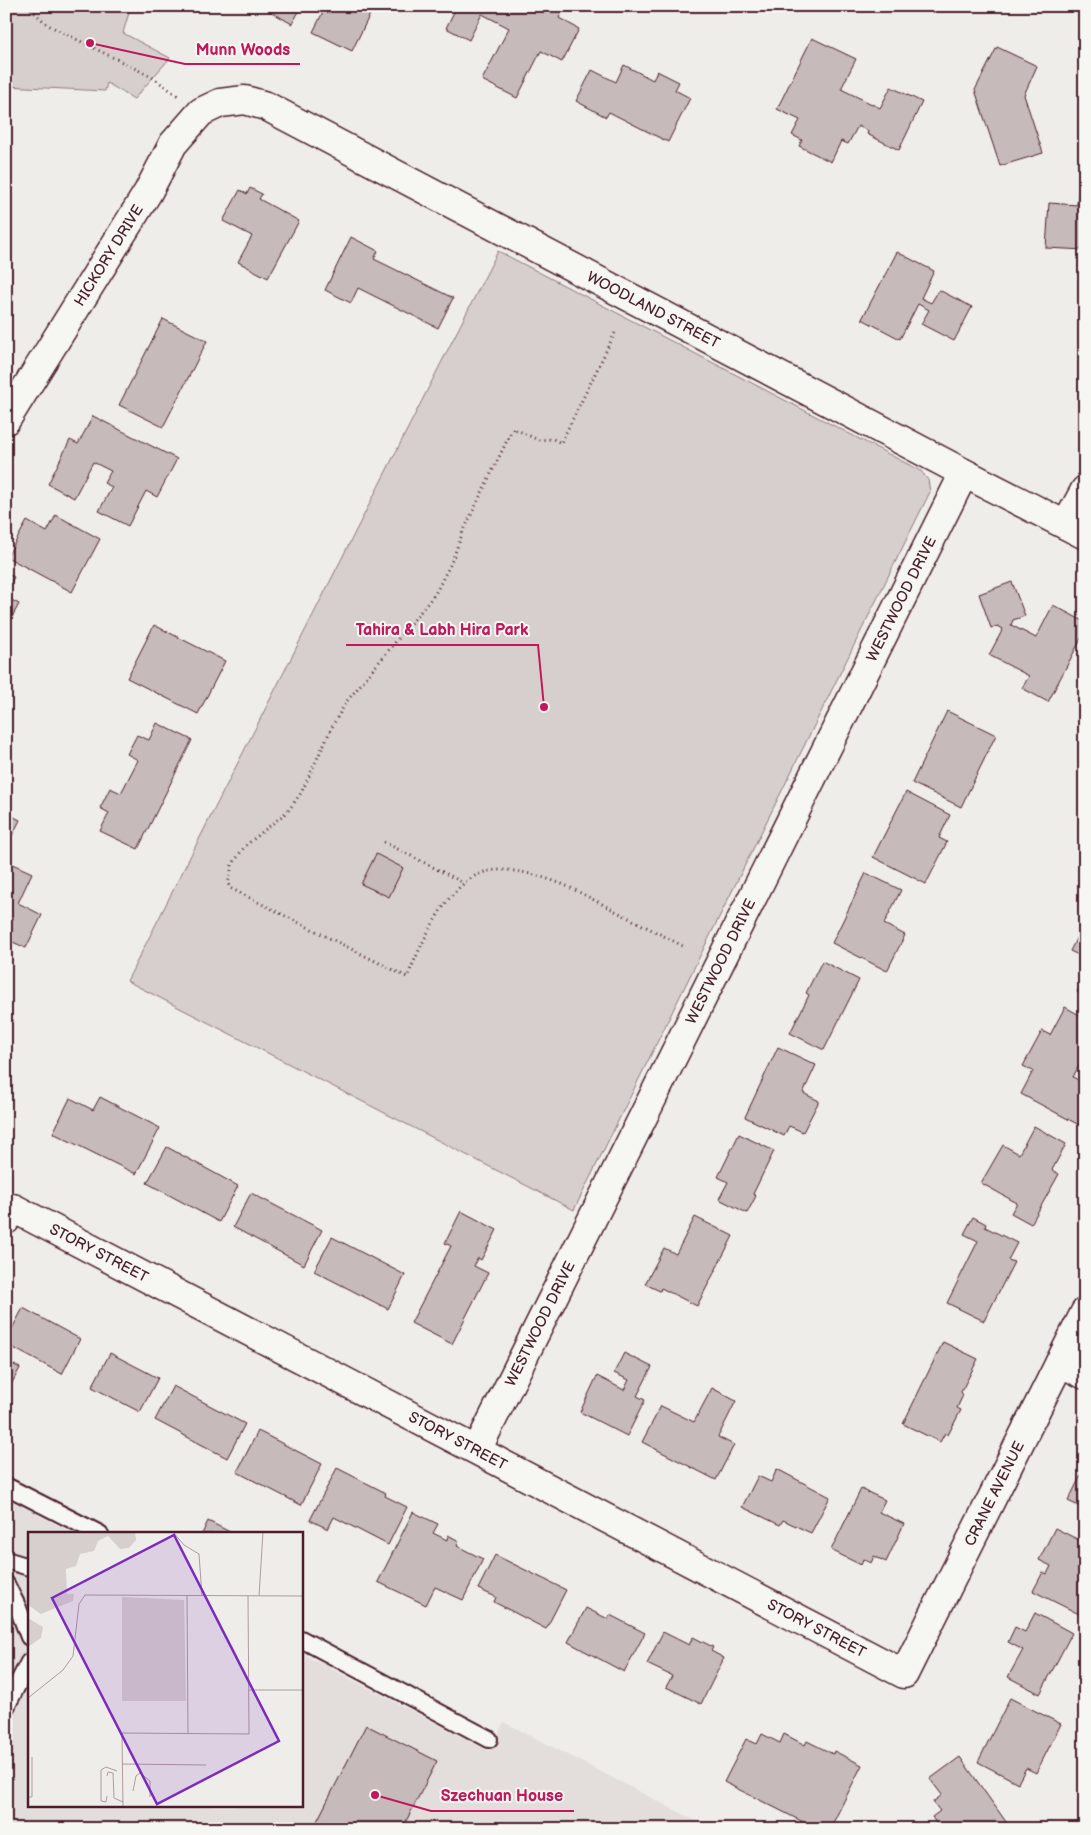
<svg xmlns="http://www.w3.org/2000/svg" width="1091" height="1835" viewBox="0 0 1091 1835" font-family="'Balsamiq Sans',sans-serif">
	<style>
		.built { fill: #e3dedc }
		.green { fill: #d7cfce; stroke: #90777c }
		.building { fill: #c6babb; stroke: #4a1f2b }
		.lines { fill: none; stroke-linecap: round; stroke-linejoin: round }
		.lane-casing { stroke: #4a1f2b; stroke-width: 20 }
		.street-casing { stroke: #4a1f2b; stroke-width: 31 }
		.path { stroke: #4a1f2b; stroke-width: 3; stroke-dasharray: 1 4; stroke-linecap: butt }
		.lane { stroke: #f6f6f2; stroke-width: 16 }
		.street { stroke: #f6f6f2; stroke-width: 28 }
		.labels { text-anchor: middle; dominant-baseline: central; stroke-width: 4; stroke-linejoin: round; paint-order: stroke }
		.street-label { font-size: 15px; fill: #4a1f2b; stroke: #f6f6f2 }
		.inset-road { fill: none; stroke: #ad9b9e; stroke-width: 1 }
		.view { fill: #7b2cbf; fill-opacity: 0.15; stroke: #7b2cbf; stroke-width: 2.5 }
		.inset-edge { fill: none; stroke: #4a1f2b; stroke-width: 2.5 }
		.leader { fill: none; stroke: #c2185b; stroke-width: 2 }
		.callout-dot { fill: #c2185b; stroke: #f6f6f2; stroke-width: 2 }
		.callout-label { font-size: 16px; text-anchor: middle; font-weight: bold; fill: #c2185b; stroke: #f6f6f2; stroke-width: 4; stroke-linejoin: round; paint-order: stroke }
	</style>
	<rect width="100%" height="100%" fill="#efedea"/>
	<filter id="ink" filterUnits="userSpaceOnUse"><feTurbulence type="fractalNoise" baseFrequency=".02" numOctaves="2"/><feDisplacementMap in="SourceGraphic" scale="10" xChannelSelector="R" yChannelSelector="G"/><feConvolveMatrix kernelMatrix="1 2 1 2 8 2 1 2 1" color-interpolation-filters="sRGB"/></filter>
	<g filter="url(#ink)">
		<polygon class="built" points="6,1498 75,1534 29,1534 29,1806 301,1806 301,1653 489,1751 504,1722 712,1829 6,1829"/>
		<g class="green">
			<polygon points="6,6 131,6 123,33 170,58 134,99 107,83 105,91 6,86"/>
			<polygon points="498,251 921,471 928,480 930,492 574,1210 127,981"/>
		</g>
		<g class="building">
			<polygon points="261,6 302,6 292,24"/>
			<polygon points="326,6 374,6 352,51 313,32"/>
			<polygon points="457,6 565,6 559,18 579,29 562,62 541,51 517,98 482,80 509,28 482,14 469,40 446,28"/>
			<polygon points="812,38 856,59 841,89 880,108 891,87 922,102 899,150 867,134 868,131 858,126 848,144 841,141 831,162 799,146 802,140 792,135 800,120 777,109"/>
			<polygon points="997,47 1037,66 1024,95 1043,153 1000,166 975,90"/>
			<polygon points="624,65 653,80 657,71 679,82 675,90 690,98 668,142 609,112 606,117 576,101 592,70 616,82"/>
			<polygon points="250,188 262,194 259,199 299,221 268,278 238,262 252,236 223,221 240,190 247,194"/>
			<polygon points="1078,192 1085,193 1085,250 1046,248 1049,203 1077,205"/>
			<polygon points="351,237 378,251 374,259 453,298 438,328 358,288 351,303 325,290"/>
			<polygon points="897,252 934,271 921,298 931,303 939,290 972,307 954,341 921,324 929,310 918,304 900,339 862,319"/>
			<polygon points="163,319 207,341 163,427 119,405"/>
			<polygon points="93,416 177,459 157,497 146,491 128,526 99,511 112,487 104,483 111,471 93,462 74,498 48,484 70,440 78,444"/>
			<polygon points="56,515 100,539 72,592 7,557 27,521 47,532"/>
			<polygon points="6,573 14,577 6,592"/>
			<polygon points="1012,582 1025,616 1013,620 1011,625 1036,638 1053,605 1085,622 1085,631 1048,702 1022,688 1029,676 989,655 1003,629 998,626 991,628 979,594"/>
			<polygon points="6,597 19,604 6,628"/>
			<polygon points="154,625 225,661 198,714 127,678"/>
			<polygon points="947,711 996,735 961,807 912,783"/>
			<polygon points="157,723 192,740 138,849 100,831 109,813 100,808 110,788 121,793 138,760 127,754 137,735 149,740"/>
			<polygon points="906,792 950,815 939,838 947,842 926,884 873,857"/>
			<polygon points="6,813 20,820 6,848"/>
			<polygon points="376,854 403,868 389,897 361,884"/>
			<polygon points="6,861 32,873 18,903 42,915 26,948 6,939"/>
			<polygon points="866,873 901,890 884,924 905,935 887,971 832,943"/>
			<polygon points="1085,921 1085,958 1070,951"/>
			<polygon points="822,961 859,980 824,1050 790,1033 809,995 806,993"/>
			<polygon points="1085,976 1085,996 1077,992"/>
			<polygon points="1065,1007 1085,1018 1085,1054 1073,1077 1085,1084 1085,1120 1081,1126 1021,1094 1033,1071 1023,1066 1042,1031 1050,1035"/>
			<polygon points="778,1047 816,1065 803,1093 819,1101 803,1132 789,1126 784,1136 745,1117"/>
			<polygon points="100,1097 160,1128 136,1174 53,1133 70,1098 93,1110"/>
			<polygon points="1034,1126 1066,1144 1052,1170 1059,1174 1031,1224 1011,1213 1017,1203 981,1183 1003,1145 1019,1154"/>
			<polygon points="739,1134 774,1151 753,1194 756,1196 747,1213 719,1199 728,1182 718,1177"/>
			<polygon points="167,1147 238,1186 219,1222 147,1183"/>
			<polygon points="251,1193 322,1230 304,1265 233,1227"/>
			<polygon points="461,1211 497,1230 481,1260 478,1258 474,1266 488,1273 452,1344 411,1323 451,1246 445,1243"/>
			<polygon points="695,1217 733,1236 697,1306 661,1288 660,1291 645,1284 664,1248 676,1254"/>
			<polygon points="973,1217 986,1224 985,1227 1017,1243 1008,1260 1014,1262 984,1321 947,1303 978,1241 964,1234"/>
			<polygon points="332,1237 405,1275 388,1309 314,1271"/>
			<polygon points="23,1308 80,1339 62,1374 6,1344 6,1340"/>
			<polygon points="943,1342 978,1359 961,1392 963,1395 957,1408 961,1410 948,1435 945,1433 940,1442 903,1424"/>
			<polygon points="110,1353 158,1378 140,1412 92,1387"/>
			<polygon points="624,1353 652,1367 637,1396 645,1400 627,1436 580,1412 597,1376 624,1390 629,1380 614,1373"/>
			<polygon points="6,1361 20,1368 6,1394"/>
			<polygon points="173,1386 245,1424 227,1458 155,1420"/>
			<polygon points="712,1388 736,1401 718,1437 734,1445 716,1480 642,1442 661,1406 694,1422"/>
			<polygon points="258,1431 322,1464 301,1505 237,1472"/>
			<polygon points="337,1468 386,1493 385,1496 407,1507 388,1545 334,1517 328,1529 310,1520"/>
			<polygon points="777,1469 830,1497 811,1533 783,1520 780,1525 742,1507 758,1476 771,1482"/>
			<polygon points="1082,1473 1085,1474 1085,1509 1068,1501"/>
			<polygon points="861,1489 885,1500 879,1512 904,1524 886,1562 874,1556 871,1563 863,1559 861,1565 831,1550"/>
			<polygon points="413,1512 438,1524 433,1533 447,1540 448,1535 459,1541 457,1546 483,1559 463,1600 435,1587 426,1605 378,1582"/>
			<polygon points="208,1521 234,1534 202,1534"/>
			<polygon points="1055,1528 1085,1543 1085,1608 1081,1615 1033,1591 1043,1572 1047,1574 1051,1566 1039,1560"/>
			<polygon points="495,1555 566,1590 546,1629 494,1602 496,1597 478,1589"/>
			<polygon points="586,1608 608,1619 610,1615 645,1633 624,1672 568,1642"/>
			<polygon points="1035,1613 1072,1633 1040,1694 1008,1677 1023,1650 1008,1642 1015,1627 1025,1632"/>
			<polygon points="663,1632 689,1645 693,1637 713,1647 711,1651 724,1658 701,1704 666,1687 672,1676 647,1664"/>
			<polygon points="1010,1698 1061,1724 1036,1773 1026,1768 1018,1783 978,1762"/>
			<polygon points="366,1725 437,1761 402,1829 313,1829"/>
			<polygon points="762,1734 780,1743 784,1734 805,1745 807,1741 833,1754 834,1751 862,1765 830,1829 817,1829 724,1782 746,1739 757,1744"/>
			<polygon points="960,1757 1009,1826 1005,1829 940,1829 932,1817 940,1811 933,1802 942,1795 930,1779"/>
		</g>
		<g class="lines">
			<g class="lane-casing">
				<g id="lane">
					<polyline points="6,1486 100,1534"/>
					<polyline points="6,1560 29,1567"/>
					<polyline points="6,1584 18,1608 29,1637"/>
					<polyline points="301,1639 489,1739"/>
					<polyline points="6,1707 29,1662"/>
				</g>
			</g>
			<g class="street-casing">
				<g id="street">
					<path id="s1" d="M6 420 148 192 173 144 201 112 220 103 245 100 266 106 964 473 1085 535"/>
					<polyline points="1066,525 1085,490"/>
					<path id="s2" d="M6 1220 13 1208 904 1674 1085 1312"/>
					<polyline points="1060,1362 1085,1375"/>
					<path id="s3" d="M477 1450 964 473"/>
				</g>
			</g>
			<g class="path">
				<polyline points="27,6 48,25 152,77 178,96"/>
				<path d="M615 333 561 443 553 439 538 440 513 428 463 532 451 563 435 594 347 701 334 723 301 793 288 811 245 846 232 865 228 883 230 888 407 977C422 944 444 889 479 874 504 863 545 877 569 887L685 947"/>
				<polyline points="384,842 464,883"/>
			</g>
			<use href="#lane" class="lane"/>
			<use href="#street" class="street"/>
		</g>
	</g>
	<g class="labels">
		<g class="street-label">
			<text stroke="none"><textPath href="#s1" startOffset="194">HICKORY DRIVE</textPath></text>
			<text stroke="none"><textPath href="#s1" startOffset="871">WOODLAND STREET</textPath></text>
			<text stroke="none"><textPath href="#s3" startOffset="951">WESTWOOD DRIVE</textPath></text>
			<text stroke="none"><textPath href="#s3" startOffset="546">WESTWOOD DRIVE</textPath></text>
			<text stroke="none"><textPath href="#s2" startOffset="111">STORY STREET</textPath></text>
			<text stroke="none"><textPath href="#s3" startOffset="141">WESTWOOD DRIVE</textPath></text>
			<text stroke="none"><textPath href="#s2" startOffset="516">STORY STREET</textPath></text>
			<text stroke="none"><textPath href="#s2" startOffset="1221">CRANE AVENUE</textPath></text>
			<text stroke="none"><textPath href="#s2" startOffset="921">STORY STREET</textPath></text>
		</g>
	</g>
	<g transform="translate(28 1532)">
		<rect width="275" height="275" fill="#efedea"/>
		<path d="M0 0H107L108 8 101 16 92 17 80 4 70 9 66 19 52 22 48 34 38 37 39 62H46L45 69 13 82 0 73ZM94 65 156 68 158 169H94ZM0 86 15 95 13 106 0 115Z" fill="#d7cfce"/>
		<path class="inset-road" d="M145 0 156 13 171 22 174 64M159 64 160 201M231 64 235 0M221 158H275M0 166 35 138 45 124 51 72 57 63 275 64M94 232 178 233M79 244 80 240 85 241 86 266 95 270M105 259 108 244 112 241 122 249V265M79 264 78 270 73 269V238L78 235 89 239M0 265H4V225M95 275 94 201 221 202 220 64"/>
		<path class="view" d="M146 3 251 209 129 272 24 66Z"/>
		<rect width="275" height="275" class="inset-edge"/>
	</g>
	<path class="leader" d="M90 43L185 64H300M544 707L538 645H346M375 1795L431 1811H574"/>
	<g class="callout-dot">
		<circle cx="90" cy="43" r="5"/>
		<circle cx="544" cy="707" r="5"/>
		<circle cx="375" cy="1795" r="5"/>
	</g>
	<g class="callout-label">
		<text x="243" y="55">Munn Woods</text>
		<text x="442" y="635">Tahira &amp; Labh Hira Park</text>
		<text x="502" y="1801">Szechuan House</text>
	</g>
	<rect width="1091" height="1835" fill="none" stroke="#f6f6f2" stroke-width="25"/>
	<rect x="12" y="12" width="1066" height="1810" fill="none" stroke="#4a1f2b" stroke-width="2" filter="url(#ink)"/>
</svg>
